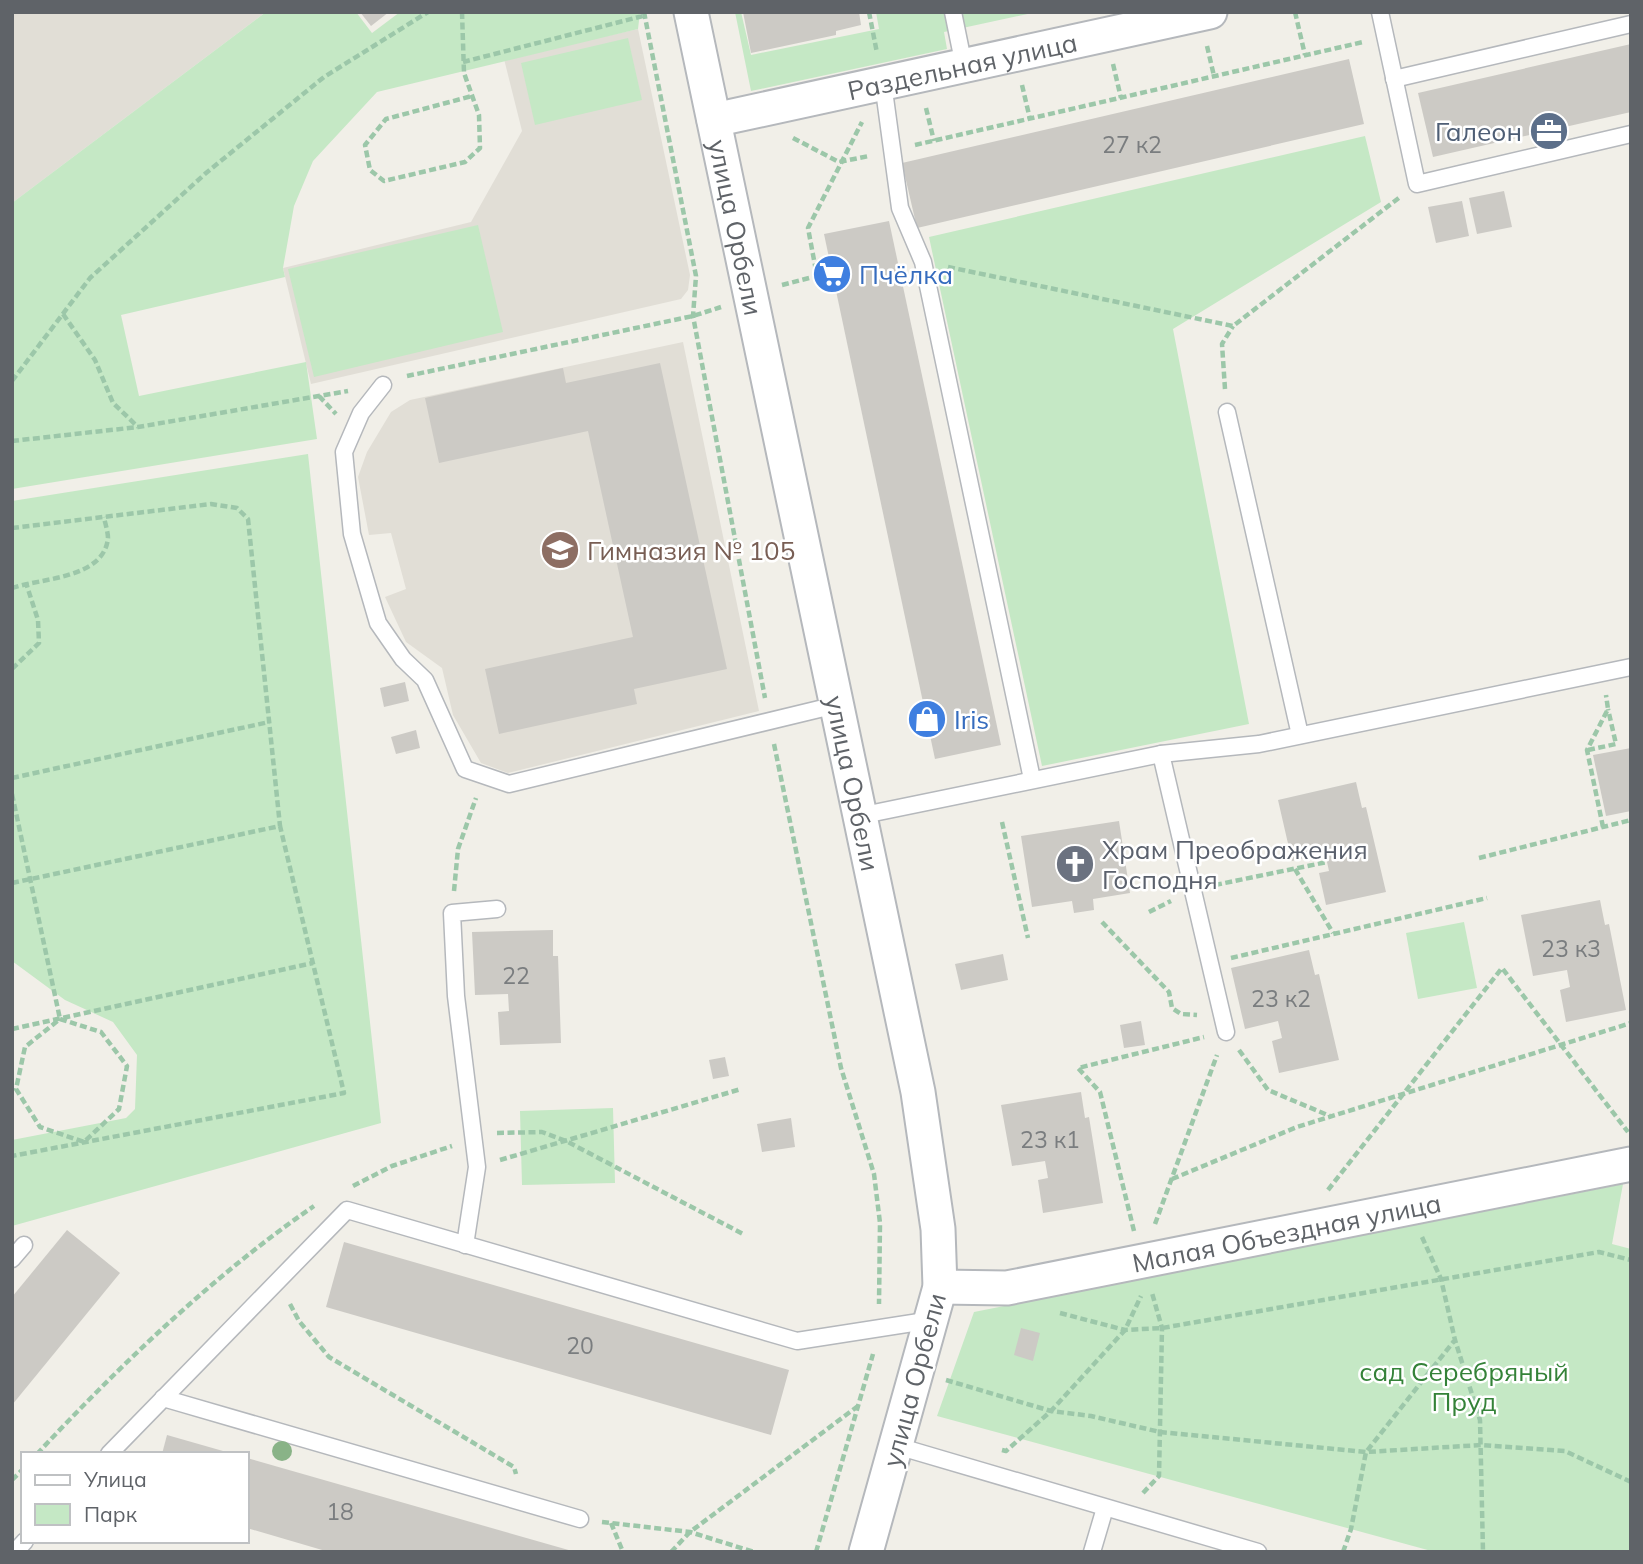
<svg xmlns="http://www.w3.org/2000/svg" width="1643" height="1564" viewBox="0 0 1643 1564" font-family="Mulish,sans-serif">
	<style>
		.education { fill: #e1ded6 }
		.green { fill: #c5e8c5 }
		.building { fill: #cccac5 }
		.lines { fill: none; stroke-linecap: round; stroke-linejoin: round }
		.lane-casing { stroke: #b5b8bc; stroke-width: 19 }
		.street-casing { stroke: #b5b8bc; stroke-width: 37 }
		.path { stroke: #9cc7a9; stroke-width: 4.5; stroke-dasharray: 7 3.5; stroke-linecap: butt }
		.lane { stroke: #fff; stroke-width: 16 }
		.street { stroke: #fff; stroke-width: 33 }
		.tree { fill: #89b387 }
		.labels { text-anchor: middle; dominant-baseline: central; stroke-width: 5; stroke-linejoin: round; paint-order: stroke }
		.number-label { font-size: 23px; fill: #7a7d7f }
		.street-label { font-size: 26px; fill: #5f6368; stroke: #fff }
		.service-label { font-size: 26px; fill: #4e5e75; stroke: #fff; text-anchor: end }
		.shop-label { font-size: 26px; fill: #366cbe; stroke: #fff; text-anchor: start }
		.education-label { font-size: 26px; fill: #785e54; stroke: #fff; text-anchor: start }
		.worship-label { font-size: 26px; fill: #5b616d; stroke: #fff; text-anchor: start }
		.park-label { font-size: 26px; fill: #348238; stroke: #fff }
	</style>
	<rect width="100%" height="100%" fill="#f1efe8"/>
	<g class="education">
		<polygon points="12,12 266,12 12,203"/>
		<polygon points="638,29 690,275 688,290 681,299 311,384 283,268 471,222 522,131 504,59"/>
		<polygon points="683,342 759,711 508,773 481,763 453,715 442,668 406,642 385,597 406,589 391,533 369,535 358,477 367,452 391,412 410,400"/>
	</g>
	<g class="green">
		<polygon points="266,12 356,12 372,33 400,12 640,12 638,29 377,92 313,161 294,206 283,268 285,277 121,315 139,396 306,362 317,439 12,489 12,203"/>
		<polygon points="735,12 741,12 751,55 879,29 876,12 1037,12 944,32 947,49 751,91"/>
		<polygon points="628,38 642,100 535,125 521,63"/>
		<polygon points="1365,136 1381,202 1173,329 1249,724 1042,766 929,237"/>
		<polygon points="478,225 503,332 314,377 288,269"/>
		<polygon points="308,454 381,1123 12,1226 12,1140 126,1118 135,1109 137,1055 113,1022 65,1000 12,961 12,501"/>
		<polygon points="1464,922 1477,988 1418,999 1406,933"/>
		<polygon points="613,1108 615,1183 522,1185 520,1111"/>
		<polygon points="1623,1184 1612,1244 1631,1249 1631,1552 1435,1552 937,1416 974,1312"/>
	</g>
	<g class="building">
		<polygon points="360,12 389,12 371,26"/>
		<polygon points="743,12 859,12 861,25 836,31 836,35 751,53"/>
		<polygon points="1631,44 1631,112 1433,157 1418,93"/>
		<polygon points="1349,59 1364,124 917,228 902,163"/>
		<polygon points="1504,191 1512,227 1477,234 1469,198"/>
		<polygon points="1462,201 1469,236 1436,243 1428,207"/>
		<polygon points="889,221 1001,745 935,759 824,234"/>
		<polygon points="660,363 727,669 634,689 637,704 499,734 485,669 633,637 588,431 439,463 425,398 563,368 566,383"/>
		<polygon points="405,682 409,701 384,707 380,688"/>
		<polygon points="416,730 420,748 396,754 391,737"/>
		<polygon points="1631,748 1631,811 1606,816 1593,755"/>
		<polygon points="1356,782 1362,808 1366,807 1386,892 1326,905 1319,873 1329,871 1325,853 1292,861 1278,800"/>
		<polygon points="1119,821 1130,893 1093,899 1094,910 1074,913 1072,901 1032,907 1021,836"/>
		<polygon points="1600,900 1605,925 1609,924 1626,1010 1566,1022 1560,990 1570,987 1567,970 1533,976 1521,915"/>
		<polygon points="553,930 553,956 558,956 561,1043 500,1045 498,1012 509,1011 508,994 475,995 472,932"/>
		<polygon points="1309,950 1315,975 1319,974 1339,1060 1279,1073 1272,1041 1282,1038 1278,1021 1245,1029 1231,968"/>
		<polygon points="1003,954 1008,980 961,990 955,964"/>
		<polygon points="1141,1021 1145,1045 1124,1048 1120,1025"/>
		<polygon points="725,1057 729,1076 713,1079 709,1060"/>
		<polygon points="1081,1092 1085,1118 1089,1117 1103,1203 1043,1213 1038,1180 1048,1178 1045,1161 1012,1166 1001,1105"/>
		<polygon points="791,1118 795,1147 762,1152 757,1124"/>
		<polygon points="67,1230 120,1273 12,1405 12,1297"/>
		<polygon points="344,1242 789,1370 771,1435 326,1307"/>
		<polygon points="1021,1328 1040,1333 1033,1361 1014,1355"/>
		<polygon points="167,1435 230,1453 230,1454 162,1454"/>
		<polygon points="247,1458 572,1551 572,1552 329,1552 247,1528"/>
	</g>
	<g class="lines">
		<g class="lane-casing">
			<g id="lane">
				<polyline points="953,12 964,66"/>
				<polyline points="1380,12 1417,184 1631,134"/>
				<polyline points="1394,79 1631,24"/>
				<polyline points="883,83 900,208 923,262 1032,779"/>
				<polyline points="383,385 361,413 344,452 352,534 378,623 403,659 425,680 465,769 509,784 836,705"/>
				<polyline points="1227,412 1300,735"/>
				<polyline points="1161,754 1226,1032"/>
				<polyline points="859,816 1161,754 1259,744 1631,667"/>
				<polyline points="465,1245 477,1167 456,996 452,913 497,909"/>
				<polyline points="12,1259 24,1245"/>
				<polyline points="163,1398 580,1519"/>
				<polyline points="897,1446 1258,1552"/>
				<polyline points="109,1454 347,1210 797,1341 932,1320"/>
				<polyline points="15,1552 25,1541"/>
				<polyline points="1092,1552 1105,1508"/>
			</g>
		</g>
		<g class="street-casing">
			<g id="street">
				<path id="s1" d="M691 12 918 1092 938 1229 940 1287 866 1552"/>
				<path id="s2" d="M714 120 1210 12"/>
				<path id="s3" d="M940 1287 1007 1288 1631 1164"/>
			</g>
		</g>
		<g class="path">
			<polyline points="462,12 464,73 479,115 480,148 465,162 384,181 370,170 365,145 386,119 472,96"/>
			<polyline points="644,12 696,276 693,316 765,698"/>
			<polyline points="869,12 877,53"/>
			<polyline points="1295,12 1305,55"/>
			<polyline points="1207,46 1214,76"/>
			<polyline points="463,62 643,16"/>
			<polyline points="1113,64 1121,98"/>
			<polyline points="1022,85 1030,119"/>
			<polyline points="926,108 934,141"/>
			<polyline points="793,138 839,162 869,156"/>
			<polyline points="915,145 1363,42"/>
			<polyline points="948,267 1233,326 1400,197"/>
			<polyline points="782,285 817,276 808,228 862,122"/>
			<polyline points="63,314 95,360 113,403 138,427"/>
			<polyline points="407,376 693,316 721,307"/>
			<polyline points="12,381 90,278 206,173 324,77 428,12"/>
			<polyline points="1225,389 1222,344 1233,326"/>
			<polyline points="319,396 336,414"/>
			<polyline points="12,441 138,427 348,391"/>
			<polyline points="12,528 211,504 237,508 248,519 280,826"/>
			<path d="M12 588C41 578 104 579 108 538 108 532 105 523 104 517"/>
			<polyline points="12,669 39,643 38,620 26,583"/>
			<polyline points="774,744 841,1068 874,1174 880,1223 879,1304"/>
			<polyline points="1588,750 1616,744 1608,709"/>
			<polyline points="12,778 269,722"/>
			<polyline points="12,794 60,1019"/>
			<polyline points="1002,822 1028,938"/>
			<polyline points="1603,827 1587,750 1608,709 1606,695"/>
			<polyline points="1479,858 1631,820"/>
			<polyline points="1295,869 1333,933"/>
			<polyline points="12,883 280,826 344,1093 12,1156"/>
			<polyline points="1215,885 1327,862"/>
			<polyline points="454,891 458,849 476,798"/>
			<polyline points="1149,912 1171,901"/>
			<polyline points="1102,922 1169,992 1172,1008 1181,1014 1197,1015"/>
			<polyline points="1231,958 1487,898"/>
			<polygon points="60,1019 101,1032 127,1066 119,1109 84,1142 40,1127 16,1089 25,1047"/>
			<polyline points="12,1029 313,963"/>
			<polyline points="1239,1050 1268,1090 1330,1116"/>
			<polyline points="497,1133 542,1132 566,1141 745,1235"/>
			<polyline points="500,1160 741,1089"/>
			<polyline points="1172,1179 1297,1127 1631,1023"/>
			<polyline points="353,1186 392,1166 452,1146"/>
			<polyline points="1328,1190 1502,968 1628,1132"/>
			<polyline points="1155,1224 1217,1055"/>
			<polyline points="1134,1231 1100,1092 1078,1068 1204,1037"/>
			<polyline points="1422,1237 1441,1279 1455,1340 1480,1420 1483,1552"/>
			<polyline points="290,1304 299,1321 329,1357 514,1467 516,1474"/>
			<polyline points="1060,1313 1125,1330 1162,1328 1599,1252 1631,1260"/>
			<polyline points="946,1380 1051,1411 1091,1416 1160,1432 1366,1452 1481,1445 1565,1451 1631,1482"/>
			<polyline points="1002,1450 1006,1451 1051,1411 1125,1330 1141,1296"/>
			<path d="M37 1454C119 1366 215 1274 314 1206"/>
			<polyline points="12,1480 23,1469"/>
			<polyline points="1143,1493 1159,1476 1162,1328 1152,1293"/>
			<polyline points="602,1522 690,1532 754,1552"/>
			<polyline points="611,1523 623,1552"/>
			<polyline points="671,1552 690,1532 858,1406"/>
			<polyline points="816,1552 873,1354"/>
			<polyline points="1343,1552 1351,1529 1366,1452 1454,1341"/>
		</g>
		<use href="#lane" class="lane"/>
		<use href="#street" class="street"/>
	</g>
	<circle class="tree" cx="282" cy="1451" r="10"/>
	<defs>
		<g id="office-disc" transform="scale(2.0125)"><circle r="9.5" fill="#5c6f8a" stroke="#fff"/><path d="M-6-3h4V-5.5h4V-3h4V5H-6ZM-1-4.5V-3h2v-1.5ZM-6 0V1H6V0Z" fill="#fff"/></g>
		<g id="supermarket-disc" transform="scale(2.0125)"><circle r="9.5" fill="#3f7fe0" stroke="#fff"/><path d="M-6-5.5h2.5l.6 2H6L4.5 2H-2.5L-4.4-4H-6ZM-1.5 3.2a1.3 1.3 0 1 0 .1 0ZM3 3.2a1.3 1.3 0 1 0 .1 0Z" fill="#fff"/></g>
		<g id="school-disc" transform="scale(2.0125)"><circle r="9.5" fill="#8d6e63" stroke="#fff"/><path d="M0-5L7-2L0 1L-7-2ZM-4 1L0 2.5L4 1V4Q0 6-4 4Z" fill="#fff"/></g>
		<g id="shop-disc" transform="scale(2.0125)"><circle r="9.5" fill="#3f7fe0" stroke="#fff"/><path d="M-5-2.5h2.3a2.7 3.5 0 0 1 5.4 0H5L5.5 6h-11ZM-1.5-2.5h3a1.5 2.3 0 0 0-3 0Z" fill="#fff"/></g>
		<g id="church-disc" transform="scale(2.0125)"><circle r="9.5" fill="#6b7280" stroke="#fff"/><path d="M-1.2-6h2.4v3.5h3.3v2.4h-3.3V6h-2.4V-.1h-3.3v-2.4h3.3Z" fill="#fff"/></g>
	</defs>
	<g fill-rule="evenodd">
		<use href="#office-disc" x="1549" y="131"/>
		<use href="#supermarket-disc" x="832" y="274"/>
		<use href="#school-disc" x="560" y="550"/>
		<use href="#shop-disc" x="927" y="719"/>
		<use href="#church-disc" x="1075" y="864"/>
	</g>
	<g class="labels">
		<g class="number-label">
			<text x="1132" y="144">27 к2</text>
			<text x="1571" y="948">23 к3</text>
			<text x="516" y="975">22</text>
			<text x="1281" y="998">23 к2</text>
			<text x="1050" y="1139">23 к1</text>
			<text x="580" y="1345">20</text>
			<text x="340" y="1511">18</text>
		</g>
		<g class="street-label">
			<text stroke="none"><textPath href="#s2" startOffset="254">Раздельная улица</textPath></text>
			<text stroke="none"><textPath href="#s1" startOffset="220">улица Орбели</textPath></text>
			<text stroke="none"><textPath href="#s1" startOffset="788">улица Орбели</textPath></text>
			<text stroke="none"><textPath href="#s3" startOffset="352">Малая Объездная улица</textPath></text>
			<text transform="translate(914 1380) rotate(-75)">улица Орбели</text>
		</g>
		<g class="service-label">
			<text x="1522" y="131">Галеон</text>
		</g>
		<g class="shop-label">
			<text x="859" y="274">Пчёлка</text>
			<text x="954" y="719">Iris</text>
		</g>
		<g class="education-label">
			<text x="587" y="550">Гимназия № 105</text>
		</g>
		<g class="worship-label">
			<text x="1102" y="849">Храм Преображения<tspan x="1102" dy="30">Господня</tspan></text>
		</g>
		<g class="park-label">
			<text x="1464" y="1371">сад Серебряный<tspan x="1464" dy="30">Пруд</tspan></text>
		</g>
	</g>
	<rect width="1643" height="1564" fill="none" stroke="#5f6368" stroke-width="28"/>
	<rect x="21" y="1452" width="228" height="91" fill="#ffffff" stroke="#bfc1c3" stroke-width="2"/>
	<rect x="35" y="1475" width="35" height="10" fill="#ffffff" stroke="#bfc1c3" stroke-width="2"/>
	<text x="84" y="1487" font-size="21" fill="#5f6368">Улица</text>
	<rect x="35" y="1504" width="35" height="21" fill="#c5e8c5" stroke="#bfc1c3" stroke-width="2"/>
	<text x="84" y="1522" font-size="21" fill="#5f6368">Парк</text>
</svg>
